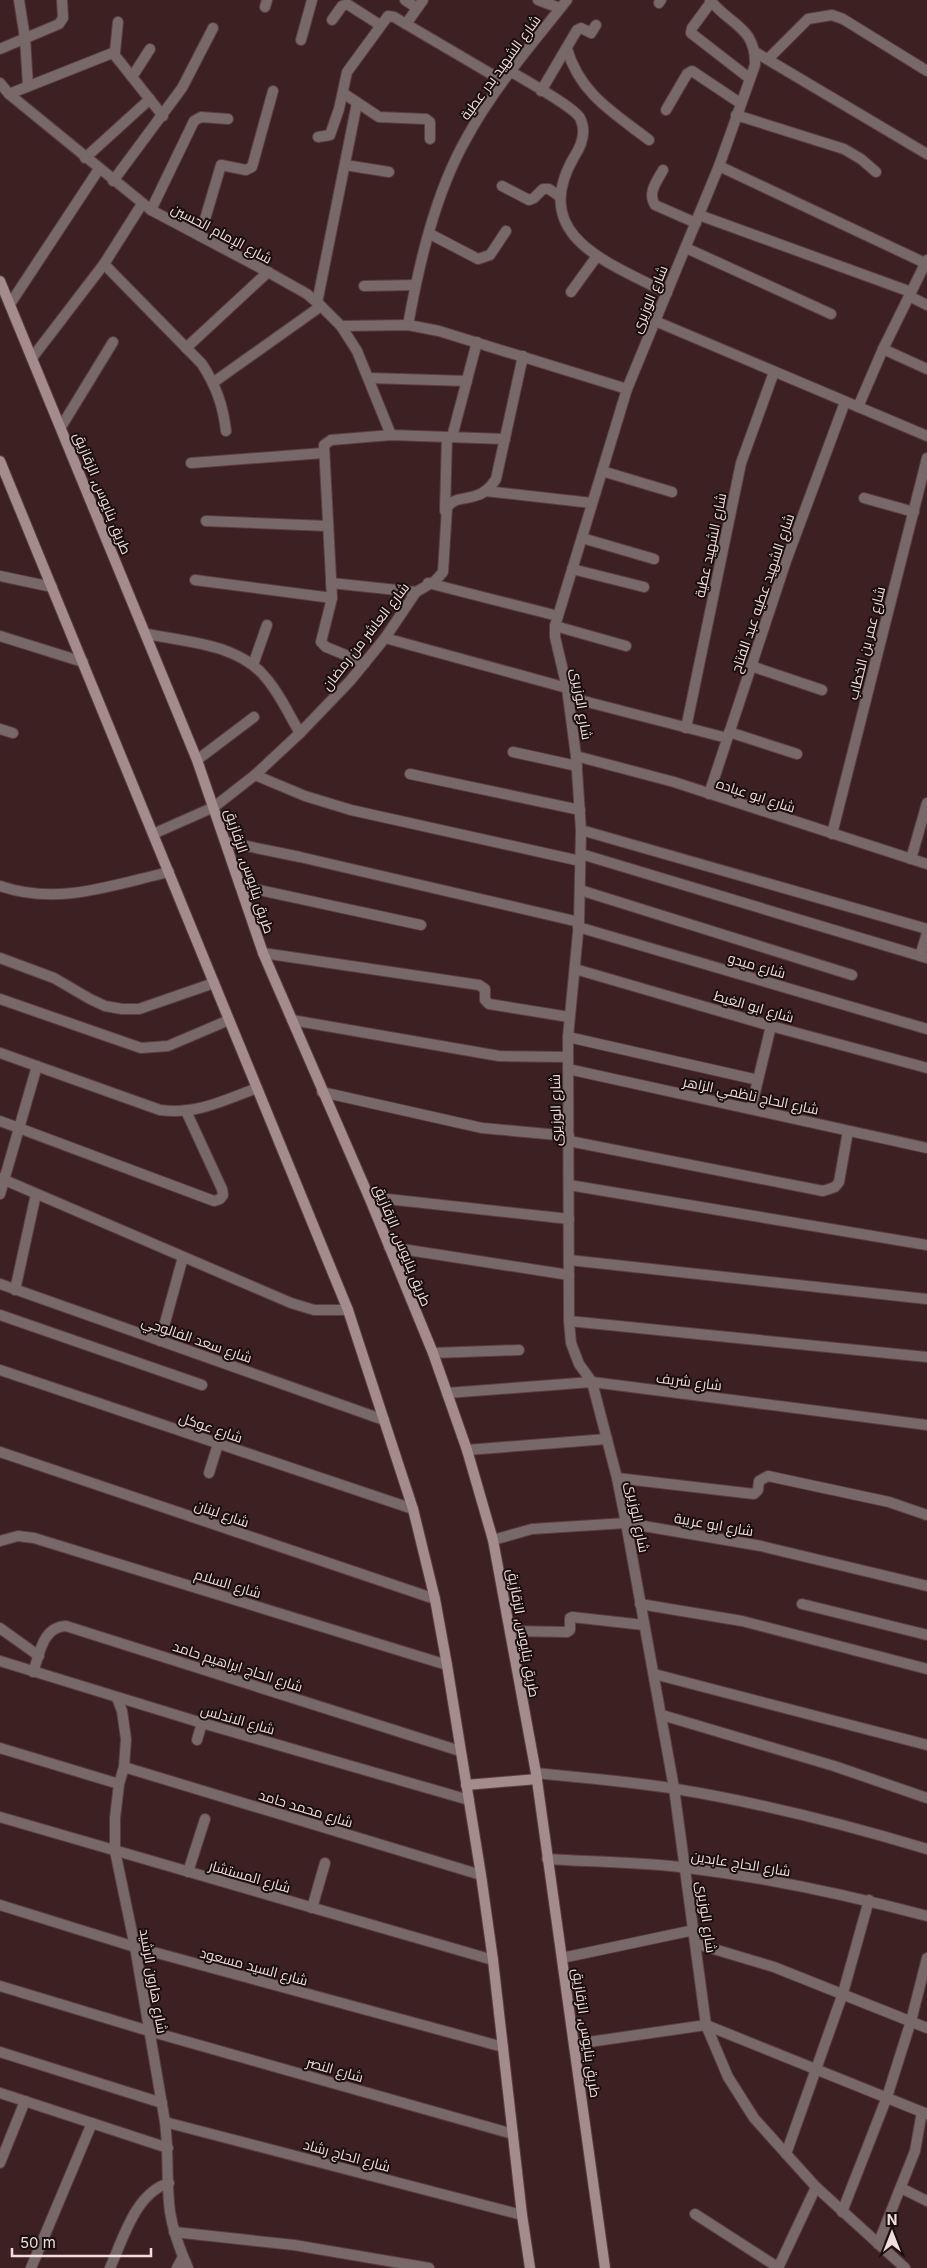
<svg xmlns="http://www.w3.org/2000/svg" width="927" height="2268" viewBox="0 0 927 2268" font-family="Inter,Cairo,sans-serif">
	<style>
		.lines { fill: none; stroke-linecap: round; stroke-linejoin: round }
		.minor-casing { stroke: #5a3e40; stroke-width: 12 }
		.secondary-casing { stroke: #5a3e40; stroke-width: 12 }
		.minor { stroke: #786869; stroke-width: 10 }
		.secondary { stroke: #a48b8c; stroke-width: 10 }
		.labels { text-anchor: middle; dominant-baseline: central; stroke-width: 4; stroke-linejoin: round; paint-order: stroke }
		.street-label { font-size: 14px; fill: #f1ddde; stroke: #1b0e0f }
	</style>
	<rect width="100%" height="100%" fill="#3d2022"/>
	<g class="lines">
		<g class="minor-casing">
			<g id="minor">
				<polyline points="19,0 25,38 28,86"/>
				<polyline points="405,0 417,8"/>
				<polyline points="538,0 560,8"/>
				<path d="M710 0C731 26 756 27 755 65L719 166 627 389 555 626V637L567 688 576 756 581 830 579 922 568 1037 569 1321 571 1343 579 1364 592 1382 617 1478 626 1523 674 1788 706 2025 728 2077 754 2118 816 2187 905 2268"/>
				<polyline points="711,2 692,28 691,33 749,78"/>
				<polyline points="659,3 661,0"/>
				<polyline points="265,7 267,0"/>
				<polyline points="332,20 342,6 347,4 380,25"/>
				<polyline points="406,24 423,0"/>
				<polyline points="301,40 312,0"/>
				<polyline points="0,49 59,24 63,18 62,0"/>
				<path d="M567 49C580 94 614 113 649 140"/>
				<polyline points="755,52 927,154"/>
				<polyline points="113,53 163,116"/>
				<polyline points="768,59 808,19 832,15 843,19 927,71"/>
				<path d="M510 71C523 79 574 107 580 118 587 132 582 145 574 157 528 237 610 263 667 293"/>
				<polyline points="132,77 150,49"/>
				<polyline points="0,83 9,94 151,210 268,272 307,294 321,306 341,326 357,351 391,435"/>
				<polyline points="541,91 577,30 581,28 591,33 596,25"/>
				<polyline points="343,93 379,117 426,119 430,122 430,139"/>
				<polyline points="9,94 115,52 118,22"/>
				<polyline points="666,110 687,74 692,71 740,103"/>
				<polyline points="736,115 844,149 861,159 876,172"/>
				<polyline points="318,137 330,135 339,109 347,72 388,16 394,17 503,81"/>
				<polyline points="85,158 150,99"/>
				<polyline points="345,165 389,172"/>
				<polyline points="719,166 925,263"/>
				<path d="M663 170C657 181 647 193 655 205L696 223"/>
				<polyline points="113,181 182,88 213,28"/>
				<polyline points="502,186 529,200 534,198 543,189 549,189 559,196"/>
				<polyline points="151,210 194,121 201,117 228,119"/>
				<polyline points="699,215 911,292"/>
				<polyline points="430,234 478,259 490,255 506,231"/>
				<polyline points="200,236 221,165 246,170 252,167 273,91"/>
				<polyline points="686,248 831,314"/>
				<path d="M104 264 202 364C216 386 223 405 226 431"/>
				<polyline points="364,286 415,285"/>
				<polyline points="571,292 597,256"/>
				<polyline points="909,296 927,305"/>
				<polyline points="317,303 357,103"/>
				<polyline points="10,304 99,169"/>
				<polyline points="655,321 927,436"/>
				<path d="M408 325C419 264 435 194 466 139 493 89 531 45 567 0"/>
				<polyline points="341,326 408,325 439,331 627,389"/>
				<polyline points="186,348 268,272"/>
				<polyline points="883,349 927,369"/>
				<polyline points="32,358 104,264 142,204"/>
				<polyline points="369,378 467,381"/>
				<polyline points="214,382 321,306"/>
				<polyline points="858,407 883,349 927,260"/>
				<polyline points="61,427 113,342"/>
				<polyline points="452,437 477,342"/>
				<polyline points="191,463 323,453"/>
				<polyline points="602,471 672,492"/>
				<polyline points="485,491 592,503"/>
				<polyline points="864,498 914,512"/>
				<polyline points="445,511 447,437"/>
				<polyline points="206,521 328,526"/>
				<polyline points="582,538 654,559"/>
				<polyline points="572,569 644,587"/>
				<polyline points="0,576 52,587"/>
				<polyline points="195,580 332,598"/>
				<polyline points="331,583 416,592"/>
				<polyline points="428,583 558,616"/>
				<polyline points="555,626 626,646"/>
				<path d="M147 634C187 642 239 644 266 678 280 694 289 715 300 733"/>
				<polyline points="0,636 83,662"/>
				<polyline points="385,638 567,688"/>
				<polyline points="365,663 326,647 321,642 332,598 324,445 331,440 391,435 505,439"/>
				<polyline points="253,665 267,625"/>
				<polyline points="751,666 822,690"/>
				<polyline points="568,697 727,738"/>
				<polyline points="686,728 741,463 774,372"/>
				<polyline points="0,729 13,733"/>
				<polyline points="729,732 797,754"/>
				<polyline points="513,752 577,766"/>
				<polyline points="576,756 674,782 927,864"/>
				<polyline points="197,760 254,717"/>
				<polyline points="410,774 580,810"/>
				<polyline points="255,775 305,796 351,810 580,861"/>
				<polyline points="709,794 786,561 845,402"/>
				<polyline points="581,830 927,929"/>
				<path d="M153 834 214 807 255 775 300 733 350 681 385 638 416 592 435 581 443 572 447 508C454 497 463 500 475 496 484 494 491 487 496 479L523 356"/>
				<polyline points="832,834 927,458"/>
				<polyline points="227,842 300,857 579,922"/>
				<polyline points="581,854 927,958"/>
				<polyline points="911,859 927,803"/>
				<path d="M0 886C58 906 112 885 169 872"/>
				<polyline points="241,886 421,925"/>
				<polyline points="580,890 852,975"/>
				<polyline points="578,927 927,1029"/>
				<polyline points="263,953 479,985 485,989 485,1000 489,1004 569,1017"/>
				<polyline points="920,956 927,933"/>
				<polyline points="0,958 54,978 90,999 105,1006 122,1009 139,1009 214,983"/>
				<polyline points="575,969 771,1026 927,1068"/>
				<polyline points="0,999 141,1048 168,1046 229,1020"/>
				<polyline points="292,1020 499,1056 568,1057"/>
				<polyline points="568,1037 758,1080"/>
				<path d="M0 1053 160 1110C196 1115 225 1100 257 1088"/>
				<polyline points="568,1069 927,1148"/>
				<polyline points="322,1092 482,1128 569,1136"/>
				<polyline points="751,1109 771,1026"/>
				<polyline points="0,1121 214,1201 220,1199 223,1195 222,1189 186,1111"/>
				<polyline points="569,1141 823,1191 835,1187 839,1182 848,1131"/>
				<polyline points="0,1178 291,1303 314,1310 348,1310"/>
				<polyline points="569,1185 927,1245"/>
				<polyline points="0,1194 37,1066"/>
				<polyline points="369,1197 569,1219"/>
				<polyline points="389,1247 569,1275"/>
				<polyline points="569,1260 927,1299"/>
				<polyline points="0,1284 384,1420"/>
				<polyline points="15,1290 36,1194"/>
				<polyline points="0,1315 202,1385"/>
				<polyline points="569,1321 927,1357"/>
				<polyline points="160,1341 183,1257"/>
				<polyline points="433,1353 519,1350"/>
				<polyline points="0,1370 413,1509"/>
				<polyline points="447,1393 592,1382 927,1425"/>
				<polyline points="467,1450 607,1439"/>
				<polyline points="0,1452 435,1599"/>
				<polyline points="209,1473 218,1444"/>
				<polyline points="617,1478 754,1494 758,1490 759,1481 768,1476 889,1502 927,1515"/>
				<polyline points="493,1540 532,1529 626,1523 761,1546 927,1586"/>
				<polyline points="0,1541 18,1536 34,1538 447,1665"/>
				<polyline points="640,1604 742,1621 927,1669"/>
				<polyline points="802,1604 927,1635"/>
				<polyline points="0,1628 39,1656"/>
				<polyline points="510,1631 567,1632 570,1630 570,1618 572,1617 644,1625"/>
				<polyline points="0,1661 202,1723 469,1800"/>
				<path d="M33 1672C40 1654 42 1627 66 1626L460 1751"/>
				<polyline points="654,1674 927,1745"/>
				<path d="M117 1698 122 1711 126 1739 124 1767 119 1784 115 1818V1851L135 1947 165 2122C169 2152 166 2182 170 2212 173 2231 180 2250 188 2268"/>
				<polyline points="662,1715 834,1766 927,1798"/>
				<polyline points="197,1740 202,1723"/>
				<polyline points="0,1748 119,1784"/>
				<polyline points="124,1767 481,1875"/>
				<path d="M536 1773C583 1778 630 1781 676 1789 761 1803 844 1824 927 1849"/>
				<polyline points="0,1817 493,1960"/>
				<path d="M547 1859C594 1862 642 1862 688 1868 769 1878 848 1895 927 1916"/>
				<polyline points="188,1872 205,1819"/>
				<polyline points="0,1905 135,1947 503,2047"/>
				<polyline points="312,1908 325,1863"/>
				<polyline points="697,1944 774,1967 927,2028"/>
				<polyline points="562,1958 694,1930"/>
				<polyline points="0,1986 149,2031 513,2134"/>
				<polyline points="575,2044 706,2025 927,2114"/>
				<polyline points="0,2052 162,2103"/>
				<polyline points="0,2093 168,2148"/>
				<polyline points="165,2122 522,2215"/>
				<polyline points="786,2154 843,1993 869,1900"/>
				<polyline points="0,2163 25,2101"/>
				<polyline points="901,2188 927,2201"/>
				<polyline points="842,2212 887,2097 911,2021 927,1958"/>
				<polyline points="695,2214 779,2268"/>
				<polyline points="174,2232 294,2245 429,2268"/>
				<polyline points="878,2244 915,2151 922,2112"/>
				<polyline points="31,2268 92,2123"/>
				<path d="M110 2268C123 2239 136 2192 169 2183"/>
				<polyline points="177,2268 183,2257"/>
				<polyline points="778,2268 816,2187"/>
			</g>
		</g>
		<g class="secondary-casing">
			<g id="secondary">
				<polyline points="0,281 197,760 263,953 369,1197 433,1353 467,1450 493,1540 536,1773 605,2268"/>
				<polyline points="0,461 348,1310 413,1509 435,1599 447,1665 481,1875 493,1960 522,2215 530,2268"/>
				<polyline points="466,1785 537,1779"/>
			</g>
		</g>
		<use href="#minor" class="minor"/>
		<use href="#secondary" class="secondary"/>
	</g>
	<g class="labels">
		<g class="street-label">
			<text transform="translate(500 67) rotate(-54)">شارع الشهيد بدر عطية</text>
			<text transform="translate(222 233) rotate(28)">شارع الإمام الحسين</text>
			<text transform="translate(649 299) rotate(-67)">شارع الوزيرى</text>
			<text transform="translate(103 493) rotate(68)">طريق بنايوس, الزقازيق</text>
			<text transform="translate(710 545) rotate(-78)">شارع الشهيد عطية</text>
			<text transform="translate(762 593) rotate(-71)">شارع الشهيد عطيه عبد الفتاح</text>
			<text transform="translate(365 636) rotate(-52)">شارع العاشر من رمضان</text>
			<text transform="translate(866 643) rotate(-76)">شارع عمر بن الخطاب</text>
			<text transform="translate(582 704) rotate(81)">شارع الوزيرى</text>
			<text transform="translate(756 795) rotate(18)">شارع ابو عباده</text>
			<text transform="translate(250 871) rotate(72)">طريق بنايوس, الزقازيق</text>
			<text transform="translate(757 965) rotate(16)">شارع ميدو</text>
			<text transform="translate(754 1006) rotate(16)">شارع ابو الغيط</text>
			<text transform="translate(751 1095) rotate(12)">شارع الحاج ناظمي الزاهر</text>
			<text transform="translate(555 1110) rotate(-91)">شارع الوزيرى</text>
			<text transform="translate(403 1245) rotate(68)">طريق بنايوس, الزقازيق</text>
			<text transform="translate(197 1339) rotate(19)">شارع سعد الفالوجي</text>
			<text transform="translate(689 1381) rotate(7)">شارع شريف</text>
			<text transform="translate(211 1427) rotate(19)">شارع عوكل</text>
			<text transform="translate(222 1513) rotate(19)">شارع لبنان</text>
			<text transform="translate(638 1517) rotate(79)">شارع الوزيرى</text>
			<text transform="translate(714 1524) rotate(10)">شارع ابو عريبة</text>
			<text transform="translate(228 1583) rotate(17)">شارع السلام</text>
			<text transform="translate(524 1633) rotate(80)">طريق بنايوس, الزقازيق</text>
			<text transform="translate(238 1666) rotate(18)">شارع الحاج ابراهيم حامد</text>
			<text transform="translate(238 1719) rotate(16)">شارع الاندلس</text>
			<text transform="translate(306 1808) rotate(17)">شارع محمد حامد</text>
			<text transform="translate(741 1863) rotate(9)">شارع الحاج عابدين</text>
			<text transform="translate(250 1876) rotate(16)">شارع المستشار</text>
			<text transform="translate(707 1917) rotate(82)">شارع الوزيرى</text>
			<text transform="translate(254 1966) rotate(15)">شارع السيد مسعود</text>
			<text transform="translate(154 1981) rotate(80)">شارع هارون الرشيد</text>
			<text transform="translate(587 2033) rotate(82)">طريق بنايوس, الزقازيق</text>
			<text transform="translate(335 2069) rotate(16)">شارع النصر</text>
			<text transform="translate(347 2155) rotate(15)">شارع الحاج رشاد</text>
		</g>
	</g>
	<g transform="translate(892 2233)" stroke="#1b0e0f" stroke-width="4" paint-order="stroke">
	<path d="M0-4L9 19L0 12L-9 19Z" fill="#f1ddde"/>
	<text y="-8" font-size="14" font-weight="bold" text-anchor="middle" fill="#f1ddde">N</text>
	</g>
	<path d="M12 2248v8h139v-8" fill="none" stroke="#f1ddde" stroke-width="2.5"/>
	<text x="20" y="2248" font-size="15" fill="#f1ddde" stroke="#1b0e0f" stroke-width="4" paint-order="stroke">50 m</text>
</svg>
